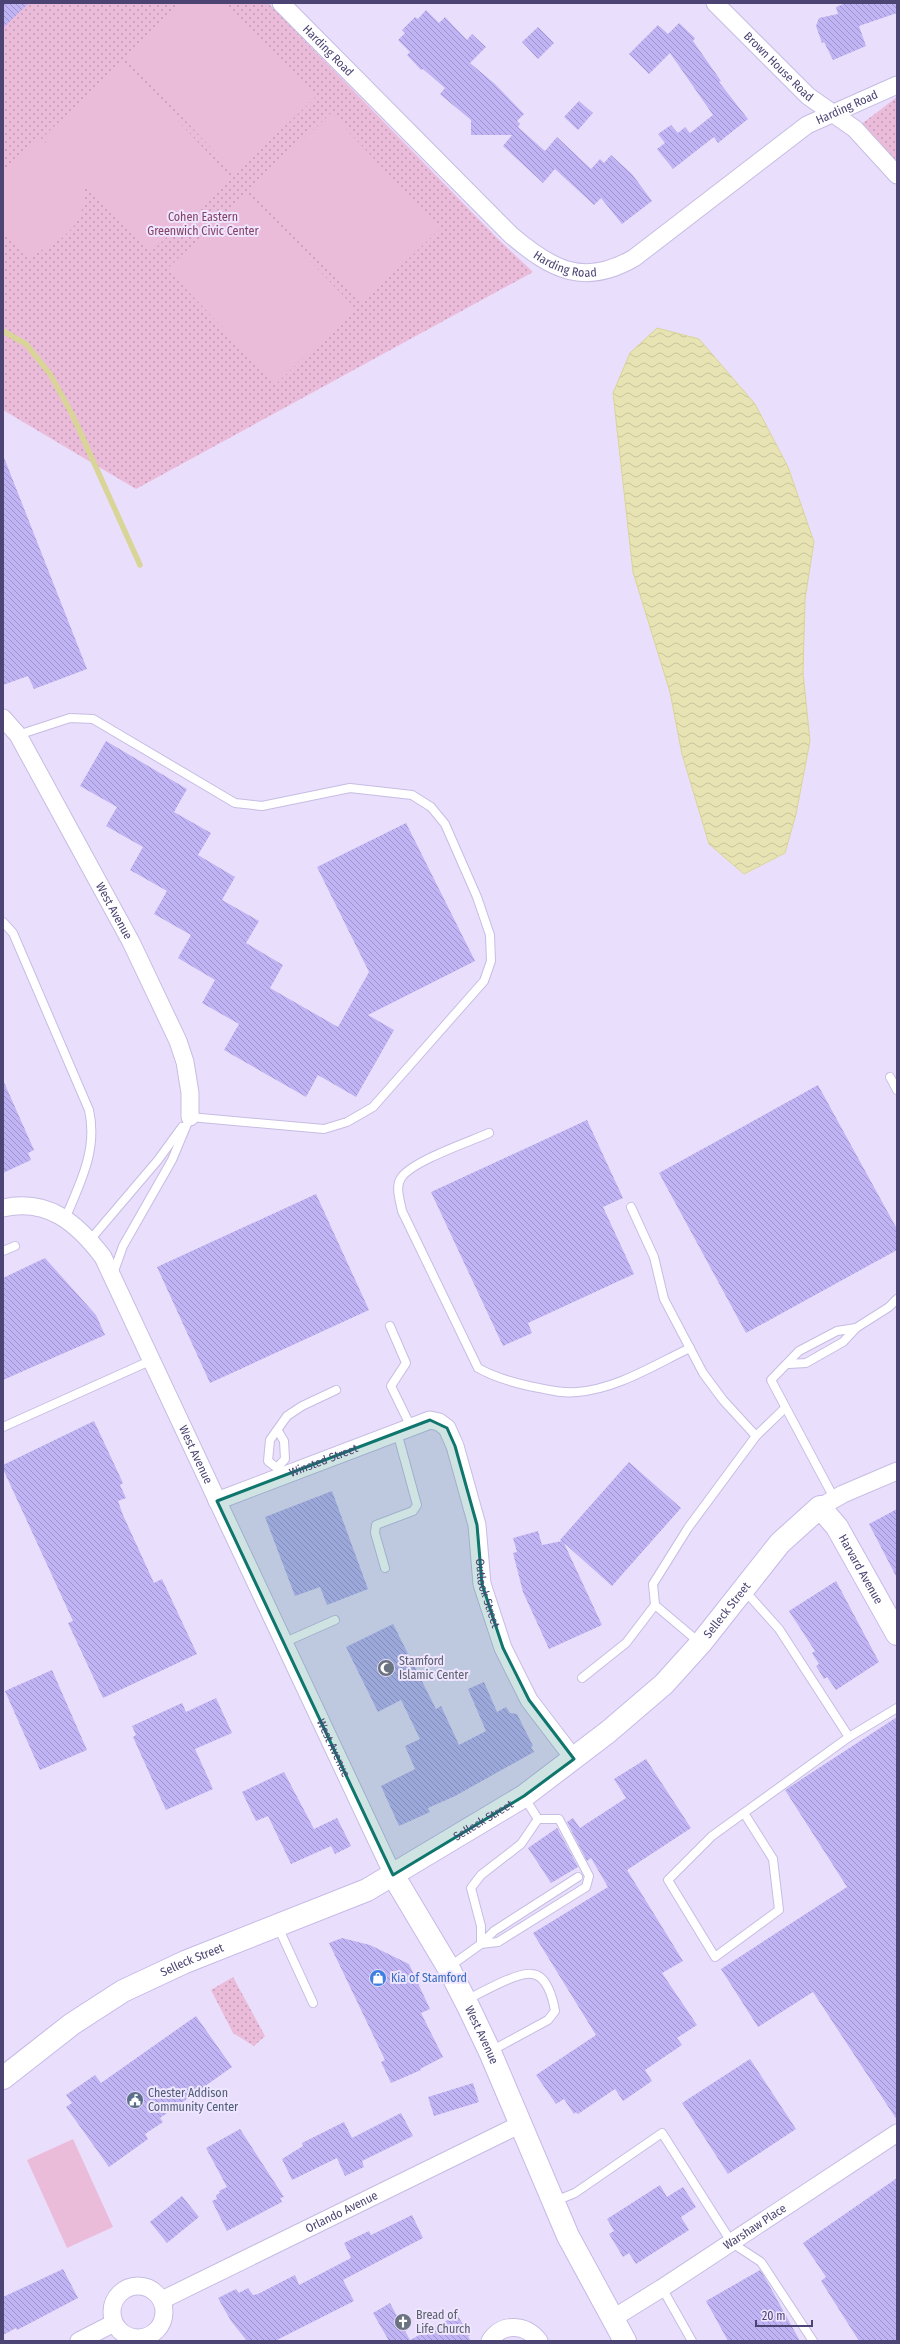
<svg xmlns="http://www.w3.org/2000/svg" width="900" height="2344" viewBox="0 0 900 2344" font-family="'Fira Sans Condensed',sans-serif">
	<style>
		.park { fill: url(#park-dots) }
		.pitch { fill: #ebbcd9 }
		.water { fill: url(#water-waves); stroke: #d9d598 }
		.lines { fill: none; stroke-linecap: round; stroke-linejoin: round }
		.stream { stroke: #d9d598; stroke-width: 5.5 }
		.building { fill: url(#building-back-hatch) }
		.lane-casing { stroke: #c6bde3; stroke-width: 10 }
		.street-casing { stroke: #c6bde3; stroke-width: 19 }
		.secondary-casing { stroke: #c5b9e8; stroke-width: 24 }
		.lane { stroke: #fff; stroke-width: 8 }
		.street { stroke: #fff; stroke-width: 17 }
		.secondary { stroke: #fff; stroke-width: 22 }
		.marked { fill: #0f766e; fill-opacity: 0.2; stroke: #0f766e; stroke-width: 3; stroke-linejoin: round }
		.labels { text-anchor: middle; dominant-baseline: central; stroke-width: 4; stroke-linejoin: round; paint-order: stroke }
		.street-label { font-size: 12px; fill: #4c4574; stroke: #efe5ff }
		.park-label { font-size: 12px; fill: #864265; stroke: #efe5ff }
		.worship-label { font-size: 12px; fill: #5b616d; stroke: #efe5ff; text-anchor: start }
		.shop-label { font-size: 12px; fill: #366cbe; stroke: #efe5ff; text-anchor: start }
		.service-label { font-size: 12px; fill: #4e5e75; stroke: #efe5ff; text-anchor: start }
	</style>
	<defs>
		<pattern id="park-dots" width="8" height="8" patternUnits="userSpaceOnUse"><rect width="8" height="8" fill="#ebbcd9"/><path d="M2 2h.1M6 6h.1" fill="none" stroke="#c19bb5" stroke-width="1.8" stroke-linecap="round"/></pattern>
		<pattern id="water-waves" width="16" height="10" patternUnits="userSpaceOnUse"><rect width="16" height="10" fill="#e7e3b2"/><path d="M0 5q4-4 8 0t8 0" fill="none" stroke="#c8c49d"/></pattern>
		<pattern id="building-back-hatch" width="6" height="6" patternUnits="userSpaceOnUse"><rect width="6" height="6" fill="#c0b4f4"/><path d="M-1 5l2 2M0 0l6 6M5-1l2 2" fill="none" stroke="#9e94ca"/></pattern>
	</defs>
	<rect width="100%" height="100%" fill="#eadefd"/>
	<g class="park">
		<polygon points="3,3 268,3 499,240 533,272 136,489 3,410"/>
		<polygon points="897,97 897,175 855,129"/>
		<polygon points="233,1977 265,2036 254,2046 233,2033 211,1990"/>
	</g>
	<g class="pitch">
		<polygon points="184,3 225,3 315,98 235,173 126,58"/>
		<path d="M122 62 231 177 151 252 82 180C92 222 61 245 25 257L3 228V175L39 140 47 143 42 138Z"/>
		<polygon points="331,113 440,229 361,304 252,189"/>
		<polygon points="246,194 355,308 276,384 167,269"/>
		<polygon points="73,2139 113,2227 67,2248 27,2160"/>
	</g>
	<polygon class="water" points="657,328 699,339 755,404 788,467 814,542 805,599 803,673 810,741 796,814 785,853 744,874 709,844 682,754 670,692 633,572 613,393 630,353"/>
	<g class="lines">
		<polyline class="stream" points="3,331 26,344 50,374 72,414 140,565"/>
	</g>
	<g class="building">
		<polygon points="3,3 29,3 3,28"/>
		<polygon points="846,3 897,3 897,13 859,26 866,46 833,60 824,42 822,43 816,26 819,18 838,14 836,7"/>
		<polygon points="426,10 439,23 445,17 467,40 472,34 486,47 470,63 495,84 524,114 517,121 520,124 518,127 545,151 557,137 591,169 600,159 604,163 611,155 632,174 652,201 622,224 601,198 594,205 555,169 543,183 503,146 512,135 471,135 471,120 441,95 440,94 445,88 423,69 421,70 407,55 410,52 398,40 405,33 402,30 415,17 418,19"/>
		<polygon points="679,23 695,38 693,41 721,81 719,82 748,119 718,143 714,137 673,169 657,149 665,143 658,134 671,125 678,133 685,127 690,133 713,115 670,53 649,74 629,54 658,25 668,34"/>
		<polygon points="538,27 554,43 538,59 522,42"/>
		<polygon points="579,101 593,113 578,130 564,117"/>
		<polygon points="3,455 87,669 34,689 28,676 3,685"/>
		<polygon points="106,741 187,789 174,812 211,833 198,855 235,877 222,900 259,921 246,943 283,965 270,988 338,1027 369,972 317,867 406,823 475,961 368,1015 394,1030 356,1097 318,1075 306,1097 224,1050 239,1024 202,1003 215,980 178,958 191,935 154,914 167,891 130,870 143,847 106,826 117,807 80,786"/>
		<polygon points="3,1080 34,1150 28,1153 31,1160 3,1173"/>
		<polygon points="818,1085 897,1229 897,1250 746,1333 659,1173"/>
		<polygon points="587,1120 623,1198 603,1207 634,1274 528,1323 532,1333 503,1346 431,1192"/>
		<polygon points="316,1194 369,1310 210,1383 157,1267"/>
		<polygon points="45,1258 96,1315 105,1335 3,1380 3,1278"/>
		<polygon points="94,1421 123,1483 120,1485 126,1498 118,1501 123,1515 154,1583 162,1579 197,1654 103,1698 68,1623 73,1621 3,1469 3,1465"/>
		<polygon points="629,1462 681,1508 612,1586 564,1543 602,1625 549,1649 523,1592 513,1553 517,1552 513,1538 538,1531 542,1545 562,1541 560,1540"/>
		<polygon points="332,1491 368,1589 327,1605 320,1587 295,1596 265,1517"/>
		<polygon points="897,1509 897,1578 869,1524"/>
		<polygon points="836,1581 879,1662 836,1690 827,1677 824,1679 816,1666 819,1664 812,1653 815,1651 789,1611"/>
		<polygon points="393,1624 436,1709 441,1706 459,1745 486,1731 468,1689 484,1682 497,1712 506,1707 510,1713 517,1714 533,1746 531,1747 534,1752 455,1796 428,1808 430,1812 399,1826 381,1786 415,1769 405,1746 420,1739 401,1700 378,1712 346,1647"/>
		<polygon points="52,1670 87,1750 40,1770 5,1691"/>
		<polygon points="216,1698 232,1733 195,1749 213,1789 166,1810 133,1737 136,1735 132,1726 182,1703 186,1712"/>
		<polygon points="897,1717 897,2120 813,1992 758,2027 721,1969 847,1887 785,1790"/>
		<polygon points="646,1759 691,1828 627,1870 683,1961 662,1973 697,2025 677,2038 682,2045 645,2070 652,2081 623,2101 615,2089 578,2114 576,2112 574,2114 564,2099 556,2104 536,2075 596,2035 533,1933 608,1887 591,1858 587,1861 567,1822 573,1818 580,1828 626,1798 614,1779"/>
		<polygon points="284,1772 314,1829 337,1818 351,1846 335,1854 331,1846 291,1864 268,1816 256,1821 242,1792"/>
		<polygon points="557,1828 578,1867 551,1883 528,1848"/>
		<polygon points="342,1938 370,1945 409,1964 430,2009 421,2013 443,2057 420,2069 421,2070 391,2083 381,2062 385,2060 329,1943"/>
		<polygon points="196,2016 232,2067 160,2118 163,2122 145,2134 148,2139 109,2167 66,2107 72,2103 66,2095 95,2075 101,2083"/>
		<polygon points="750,2059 796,2129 728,2174 682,2103"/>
		<polygon points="473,2083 479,2102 434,2116 428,2097"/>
		<polygon points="401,2113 413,2136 362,2161 364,2167 345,2176 337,2158 292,2180 282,2159 303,2146 302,2143 344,2122 352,2138"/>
		<polygon points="240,2129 284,2197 280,2198 282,2202 227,2231 212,2201 217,2199 216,2195 220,2193 219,2191 227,2187 206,2148"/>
		<polygon points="897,2178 897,2341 859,2341 821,2281 826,2277 803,2243"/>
		<polygon points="660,2185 667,2197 683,2187 696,2207 681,2217 689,2230 636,2264 629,2253 623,2257 609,2234 614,2231 607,2219"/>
		<polygon points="182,2196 199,2217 167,2243 150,2222"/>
		<polygon points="412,2215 423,2238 343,2280 354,2301 275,2341 247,2341 231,2321 218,2298 236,2289 239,2293 248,2288 253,2295 258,2294 295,2275 299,2285 351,2258 344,2243 369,2231 371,2235"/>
		<polygon points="63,2269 78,2298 17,2330 16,2328 3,2335 3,2297"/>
		<polygon points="760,2270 764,2276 800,2341 728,2341 706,2301"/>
		<polygon points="390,2303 410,2340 457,2315 470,2335 468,2336 471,2341 389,2341 373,2313"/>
	</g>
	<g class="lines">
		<g class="lane-casing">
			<g id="lane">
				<polyline points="18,735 70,718 93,719 235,803 262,806 350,788 412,795 431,807 445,824 477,897 490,935 491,961 484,981 373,1107 347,1122 324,1129 190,1117"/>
				<path d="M3 922 13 933 89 1110C98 1150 80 1183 65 1219"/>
				<polyline points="890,1077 897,1090"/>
				<path d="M489 1133C469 1142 412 1161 401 1178 395 1187 400 1200 402 1211L478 1368C494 1377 511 1382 529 1386 545 1389 561 1394 577 1392 617 1389 654 1365 690 1348"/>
				<polyline points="631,1207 654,1257 664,1299 703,1373 723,1400 756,1436"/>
				<polyline points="90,1240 158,1160 182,1127"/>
				<polyline points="3,1251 15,1246"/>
				<polyline points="113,1274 123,1246 172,1160 190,1117"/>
				<polyline points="390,1326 406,1363 391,1386 411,1427"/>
				<polyline points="856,1328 889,1307 897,1299"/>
				<polyline points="789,1364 806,1363 843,1342 856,1328 837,1331 799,1351 771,1380 834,1498"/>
				<polyline points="3,1427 152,1360"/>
				<polyline points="277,1468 285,1459 284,1441 278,1431"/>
				<polyline points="279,1476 277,1468 268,1461 270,1440 287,1416 302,1406 336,1390"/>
				<polyline points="385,1568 375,1533 376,1525 413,1511 417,1505 397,1432"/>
				<polyline points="744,1590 779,1629 849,1737"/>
				<polyline points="655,1605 653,1584 688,1528 756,1436 785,1408"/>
				<polyline points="283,1643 335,1620"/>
				<polyline points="582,1678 626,1643 655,1605 700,1643"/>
				<polyline points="524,1797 538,1819"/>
				<polyline points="744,1813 773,1859 779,1910 715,1957 668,1880 712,1836 849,1737 897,1708"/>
				<polygon points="538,1819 559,1819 589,1876 586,1887 498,1942 481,1944 481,1926 471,1888 481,1875 521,1844"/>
				<polyline points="278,1927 313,2003"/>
				<polyline points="449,1967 481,1944 494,1931 578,1877"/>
				<path d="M466 2000C481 1993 516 1972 532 1974 547 1975 553 1999 555 2011L548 2020 491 2051"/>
				<polyline points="555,2201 575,2193 662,2133 732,2243 761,2262 813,2341"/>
				<polyline points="662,2288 692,2341"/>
			</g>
		</g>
		<g class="street-casing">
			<g id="street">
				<path id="s1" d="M281 3 511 235C552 270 584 287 634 258L807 125 897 85"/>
				<path id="s2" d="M715 3 808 96 855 129 897 175"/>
				<path id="s3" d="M3 718 18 735 131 942 178 1041 185 1062 190 1093V1117"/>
				<path id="s4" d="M3 1208C48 1198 77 1223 103 1257L393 1875"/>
				<path id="s5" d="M217 1501 430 1420 439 1422 447 1428 455 1446 477 1525 482 1584 503 1648 529 1700 574 1759"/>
				<polyline points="820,1507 843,1494 897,1471"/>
				<circle cx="138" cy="2312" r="26"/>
				<path id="s6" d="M162 2300 521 2124"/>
				<path id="s7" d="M612 2319 662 2288 897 2133"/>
				<polyline points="79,2341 114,2323"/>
				<path d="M490 2341C502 2322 526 2324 539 2341"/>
			</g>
		</g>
		<g class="secondary-casing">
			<g id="secondary">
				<path id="s8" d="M393 1875 448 1967 469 2008 490 2052 568 2236 625 2341"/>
				<path id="s9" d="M3 2078 72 2024 123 1991 185 1962 367 1890 524 1796 608 1732 664 1684 701 1643 780 1543 820 1507 837 1527 897 1634"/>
			</g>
		</g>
		<use href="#lane" class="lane"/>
		<use href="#street" class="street"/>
		<use href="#secondary" class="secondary"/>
	</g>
	<path class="marked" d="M430 1420 447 1428 455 1446 477 1525 482 1584 503 1648 529 1700 574 1759 524 1796 393 1875 217 1501Z"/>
	<defs>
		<g id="mosque-disc" transform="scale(0.9)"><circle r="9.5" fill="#6b7280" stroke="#efe5ff"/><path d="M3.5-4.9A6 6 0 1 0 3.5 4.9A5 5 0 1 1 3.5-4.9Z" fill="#fff"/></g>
		<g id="shop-disc" transform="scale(0.9)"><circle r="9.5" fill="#3f7fe0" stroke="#efe5ff"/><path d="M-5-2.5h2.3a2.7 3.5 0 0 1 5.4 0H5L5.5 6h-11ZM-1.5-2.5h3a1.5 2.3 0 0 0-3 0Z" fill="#fff"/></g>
		<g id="civic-disc" transform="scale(0.9)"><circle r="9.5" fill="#5c6f8a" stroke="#efe5ff"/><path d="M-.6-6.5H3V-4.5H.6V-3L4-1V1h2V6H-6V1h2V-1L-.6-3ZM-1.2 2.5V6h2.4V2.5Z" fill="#fff"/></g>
		<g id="church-disc" transform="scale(0.9)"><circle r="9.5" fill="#6b7280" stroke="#efe5ff"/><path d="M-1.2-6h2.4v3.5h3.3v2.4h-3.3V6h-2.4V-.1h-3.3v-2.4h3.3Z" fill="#fff"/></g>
	</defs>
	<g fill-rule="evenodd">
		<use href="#mosque-disc" x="386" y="1668"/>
		<use href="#shop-disc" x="378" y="1978"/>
		<use href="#civic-disc" x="135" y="2100"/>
		<use href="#church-disc" x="403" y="2322"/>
	</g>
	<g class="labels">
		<g class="street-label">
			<text stroke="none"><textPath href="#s1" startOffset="67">Harding Road</textPath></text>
			<text stroke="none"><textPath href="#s2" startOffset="90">Brown House Road</textPath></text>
			<text stroke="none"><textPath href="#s1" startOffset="725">Harding Road</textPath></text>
			<text stroke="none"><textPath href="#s1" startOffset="390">Harding Road</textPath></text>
			<text stroke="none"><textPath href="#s3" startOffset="223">West Avenue</textPath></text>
			<text stroke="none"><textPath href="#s4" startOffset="337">West Avenue</textPath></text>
			<text stroke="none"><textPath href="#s5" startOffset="114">Winsted Street</textPath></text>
			<text stroke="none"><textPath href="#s9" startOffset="1086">Harvard Avenue</textPath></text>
			<text stroke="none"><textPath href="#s5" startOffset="418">Outlook Street</textPath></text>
			<text stroke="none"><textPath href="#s9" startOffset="872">Selleck Street</textPath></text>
			<text stroke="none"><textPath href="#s4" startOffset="661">West Avenue</textPath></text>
			<text stroke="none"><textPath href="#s9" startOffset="548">Selleck Street</textPath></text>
			<text stroke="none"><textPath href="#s9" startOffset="224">Selleck Street</textPath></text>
			<text stroke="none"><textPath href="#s8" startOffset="183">West Avenue</textPath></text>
			<text stroke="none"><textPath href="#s6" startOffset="200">Orlando Avenue</textPath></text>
			<text stroke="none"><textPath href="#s7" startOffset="170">Warshaw Place</textPath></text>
		</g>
		<g class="park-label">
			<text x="203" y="217">Cohen Eastern<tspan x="203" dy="14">Greenwich Civic Center</tspan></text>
		</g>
		<g class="worship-label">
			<text x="399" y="1661">Stamford<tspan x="399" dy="14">Islamic Center</tspan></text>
			<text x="416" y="2315">Bread of<tspan x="416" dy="14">Life Church</tspan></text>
		</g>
		<g class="shop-label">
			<text x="391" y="1978">Kia of Stamford</text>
		</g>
		<g class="service-label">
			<text x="148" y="2093">Chester Addison<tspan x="148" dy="14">Community Center</tspan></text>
		</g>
	</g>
	<rect width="900" height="2344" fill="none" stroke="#4c4574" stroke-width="8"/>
	<path d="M756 2320v6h56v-6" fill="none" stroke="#4c4574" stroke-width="2"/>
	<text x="762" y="2320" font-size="12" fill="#4c4574" stroke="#efe5ff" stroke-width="3" paint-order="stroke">20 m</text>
</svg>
